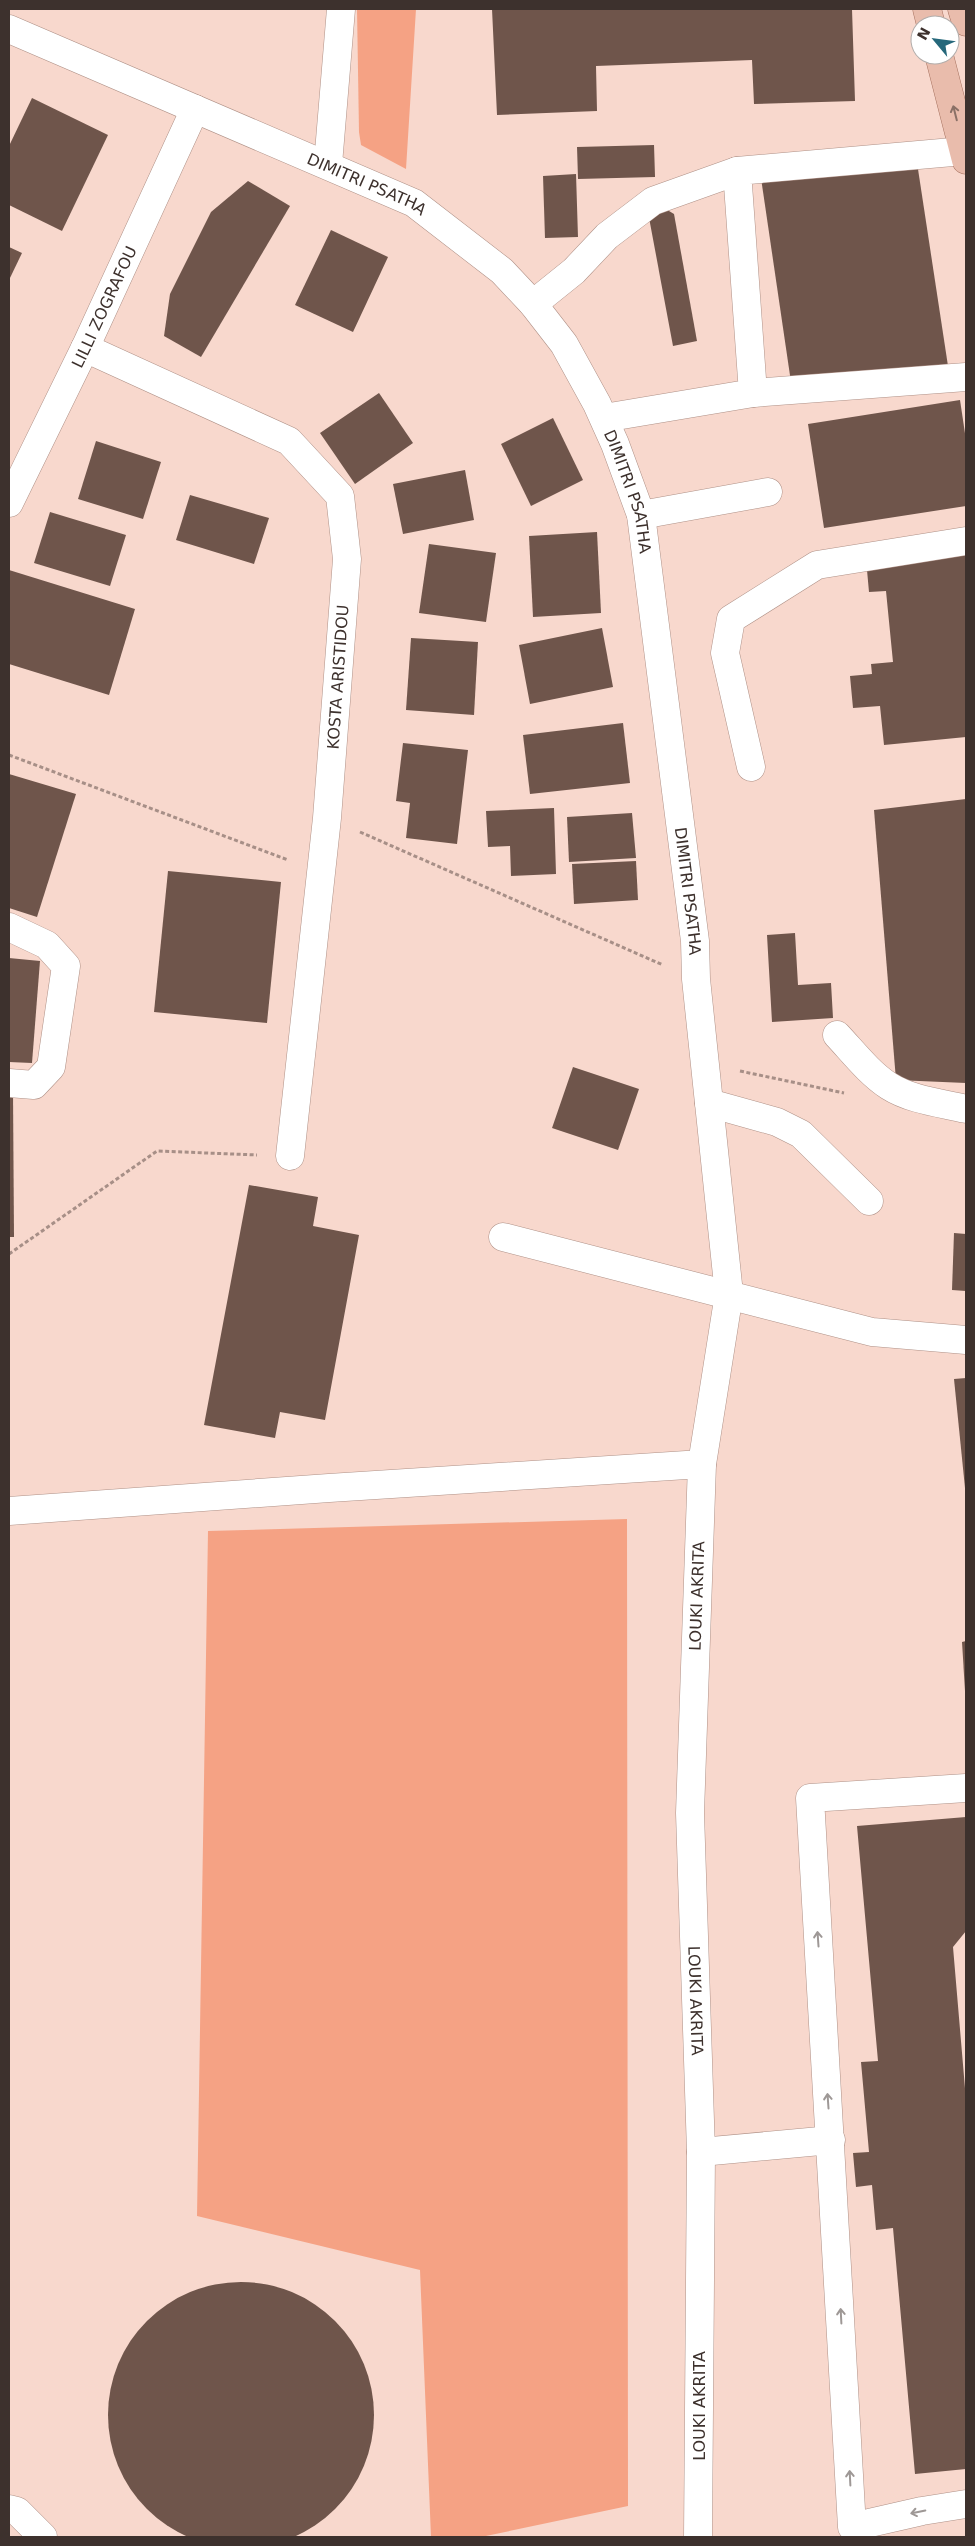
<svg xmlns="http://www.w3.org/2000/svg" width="975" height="2546" viewBox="0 0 975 2546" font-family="'DejaVu Sans',sans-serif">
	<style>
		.green { fill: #f5a284 }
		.building { fill: #6f554b }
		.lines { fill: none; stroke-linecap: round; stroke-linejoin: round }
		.minor-casing { stroke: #af9187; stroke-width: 29 }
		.major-casing { stroke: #a36e5c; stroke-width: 29 }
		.path { stroke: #a78f87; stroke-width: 3; stroke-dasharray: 4 2.5; stroke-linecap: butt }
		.minor { stroke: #fff; stroke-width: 28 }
		.major { stroke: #e9bcac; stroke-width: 28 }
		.oneway { stroke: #8a7066 }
		.oneway2 { stroke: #9e9896 }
		.labels { text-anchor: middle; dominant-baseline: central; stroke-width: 5; stroke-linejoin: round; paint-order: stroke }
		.street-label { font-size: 16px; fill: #3d312d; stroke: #fff }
	</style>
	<rect width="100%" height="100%" fill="#f8d8cd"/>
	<g class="green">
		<polygon points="357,9 416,9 406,169 361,145 359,132"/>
		<polygon points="627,1519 628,2506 481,2537 431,2537 420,2270 197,2216 208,1531"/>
	</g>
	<g class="building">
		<polygon points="492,9 852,9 855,101 754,104 752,60 596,66 597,111 497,115"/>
		<polygon points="32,98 108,135 62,231 9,205 9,146"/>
		<polygon points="654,145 655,177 578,179 577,147"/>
		<polygon points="916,156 948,366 792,389 761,178"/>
		<polygon points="576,174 578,237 545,238 543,176"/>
		<polygon points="248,181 290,206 201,357 164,336 170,294 211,212"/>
		<polygon points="659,205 674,214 697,341 673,346 647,207"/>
		<polygon points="331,230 388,257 353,332 295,305"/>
		<polygon points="9,247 22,253 9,280"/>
		<polygon points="379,393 413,443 355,484 320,433"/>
		<polygon points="960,400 966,440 966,506 824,528 808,424"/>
		<polygon points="553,418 583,480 531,506 501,444"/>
		<polygon points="96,441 161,462 143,519 78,499"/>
		<polygon points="465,470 474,520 403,534 393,484"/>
		<polygon points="190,495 269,518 254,564 176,540"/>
		<polygon points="50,512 126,535 110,586 34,563"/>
		<polygon points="597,532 601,613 533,617 529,536"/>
		<polygon points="429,544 496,553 486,622 419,613"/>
		<polygon points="966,549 966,737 884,745 880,706 853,708 850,676 872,674 871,664 893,662 886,591 869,592 866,559"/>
		<polygon points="9,570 135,609 109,695 9,664"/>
		<polygon points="602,628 613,687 530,704 519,645"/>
		<polygon points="411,638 478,642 474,715 406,710"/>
		<polygon points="623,723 630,783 530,794 523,735"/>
		<polygon points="403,743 468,750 457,844 406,838 410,803 396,801"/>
		<polygon points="9,774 76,794 37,917 9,908"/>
		<polygon points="966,799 966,1083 896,1080 874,810"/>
		<polygon points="554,808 556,874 511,876 510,846 488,847 486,811"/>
		<polygon points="632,813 636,858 569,862 567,817"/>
		<polygon points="636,861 638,900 574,904 572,864"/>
		<polygon points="168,871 281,882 267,1023 154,1012"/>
		<polygon points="795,933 798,985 831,983 833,1018 772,1022 767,935"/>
		<polygon points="9,958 40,961 32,1063 9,1062"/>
		<polygon points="573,1067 639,1089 618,1150 552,1128"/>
		<polygon points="9,1092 13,1092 14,1237 9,1237"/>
		<polygon points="249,1185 318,1197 313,1226 359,1235 325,1420 280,1412 275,1438 204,1425"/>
		<polygon points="954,1233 966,1234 966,1291 952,1290"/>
		<polygon points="966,1378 966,1488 965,1488 954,1379"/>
		<polygon points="966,1641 966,1691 965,1691 962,1642"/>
		<polygon points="966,1817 966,1931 953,1947 966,2100 966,2469 915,2474 893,2228 876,2230 872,2185 856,2187 853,2153 869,2152 861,2062 878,2061 857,1826"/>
		<circle cx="241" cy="2415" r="133"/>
	</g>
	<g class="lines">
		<g class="minor-casing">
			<g id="minor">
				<path id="s1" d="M9 29 414 203 502 271 533 304 564 344 597 404 615 444 641 515 695 941 696 979 729 1294 702 1464 690 1813 701 2152 698 2537"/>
				<polyline points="328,164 341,9"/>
				<polyline points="533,304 574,271 607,236 653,201 737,171"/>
				<polyline points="85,348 289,441 340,496 347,559 327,818 290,1156"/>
				<polyline points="753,393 966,377"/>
				<polyline points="604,418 753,393 737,171 964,151"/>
				<path id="s2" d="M9 503 85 348 195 109"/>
				<polyline points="641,515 768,492"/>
				<polyline points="751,767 725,653 731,619 817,565 966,541"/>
				<polyline points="9,927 47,945 66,966 51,1067 34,1085 9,1083"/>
				<path d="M837 1035C853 1052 869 1073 889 1086 911 1100 941 1103 966 1109"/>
				<polyline points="709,1103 777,1122 801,1134 869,1201"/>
				<polyline points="503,1237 872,1332 966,1340"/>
				<polyline points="9,1511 329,1488 702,1464"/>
				<polyline points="966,1788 810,1798 852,2527 922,2511 966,2504"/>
				<polyline points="701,2152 831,2140"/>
				<polyline points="9,2509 17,2511 43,2537"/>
			</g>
		</g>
		<g class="major-casing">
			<g id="major">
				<polyline points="927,9 931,25"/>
				<polyline points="962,9 966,22"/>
				<polyline points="939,55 966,160"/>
			</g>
		</g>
		<g class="path">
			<polyline points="9,755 288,860"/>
			<polyline points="360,832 663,965"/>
			<polyline points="740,1071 844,1093"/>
			<polyline points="9,1254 157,1151 257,1155"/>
		</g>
		<use href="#minor" class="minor"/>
		<use href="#major" class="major"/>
	</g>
	<defs><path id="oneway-shaft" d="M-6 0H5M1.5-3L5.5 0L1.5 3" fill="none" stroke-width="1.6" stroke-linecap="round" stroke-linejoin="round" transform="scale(1.25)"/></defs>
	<use class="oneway" href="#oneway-shaft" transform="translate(955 113) rotate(-104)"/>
	<g class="oneway2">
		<use href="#oneway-shaft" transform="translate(818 1939) rotate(-94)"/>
		<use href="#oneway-shaft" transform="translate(828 2101) rotate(-94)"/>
		<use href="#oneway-shaft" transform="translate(841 2316) rotate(-93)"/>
		<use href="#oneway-shaft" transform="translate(850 2478) rotate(-93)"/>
		<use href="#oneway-shaft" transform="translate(918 2512) rotate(168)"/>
	</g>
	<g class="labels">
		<g class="street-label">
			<text stroke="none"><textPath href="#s1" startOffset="390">DIMITRI PSATHA</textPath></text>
			<text stroke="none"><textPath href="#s2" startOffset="218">LILLI ZOGRAFOU</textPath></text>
			<text stroke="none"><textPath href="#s1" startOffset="810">DIMITRI PSATHA</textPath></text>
			<text transform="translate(338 677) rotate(-86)">KOSTA ARISTIDOU</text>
			<text stroke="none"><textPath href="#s1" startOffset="1215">DIMITRI PSATHA</textPath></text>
			<text transform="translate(697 1596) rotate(-88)">LOUKI AKRITA</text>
			<text stroke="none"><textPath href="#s1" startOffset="2329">LOUKI AKRITA</textPath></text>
			<text transform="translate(699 2406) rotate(-90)">LOUKI AKRITA</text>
		</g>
	</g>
	<rect width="975" height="2546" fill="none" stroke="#3d312d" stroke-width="20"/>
	<g transform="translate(935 40) rotate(299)"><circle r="24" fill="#ffffff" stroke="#b1adab"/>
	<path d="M0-4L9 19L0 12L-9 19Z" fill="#26687b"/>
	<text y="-8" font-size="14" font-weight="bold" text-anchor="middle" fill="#3d312d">N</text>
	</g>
</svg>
